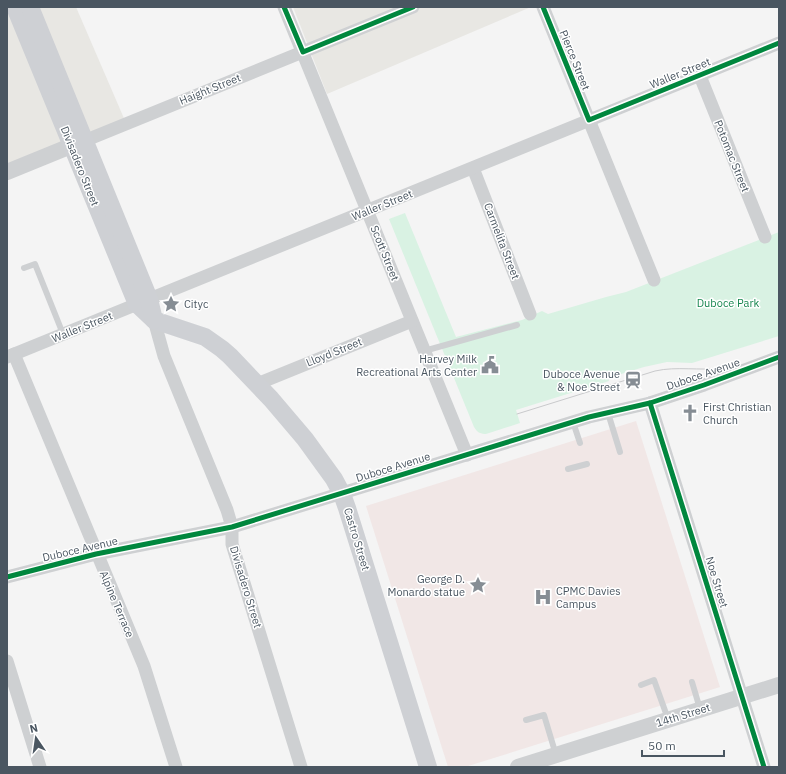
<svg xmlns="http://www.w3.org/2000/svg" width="786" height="774" viewBox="0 0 786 774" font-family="'IBM Plex Sans',sans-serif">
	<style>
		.commercial { fill: #e8e7e3 }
		.medical { fill: #f1e7e6 }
		.green { fill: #d9f2e3 }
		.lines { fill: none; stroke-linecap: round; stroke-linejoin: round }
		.service { stroke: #ced0d2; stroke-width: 6 }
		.minor { stroke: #ced0d2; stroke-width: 13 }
		.tertiary { stroke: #ced0d2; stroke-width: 16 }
		.secondary { stroke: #ced0d4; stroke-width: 18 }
		.tram { stroke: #c9cacc; stroke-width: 1 }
		.cycleway-casing { stroke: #fff; stroke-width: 8 }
		.cycleway { stroke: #00873e; stroke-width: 5 }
		.labels { text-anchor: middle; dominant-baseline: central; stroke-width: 3; stroke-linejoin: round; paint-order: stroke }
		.street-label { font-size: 11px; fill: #4a5661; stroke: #fff }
		.park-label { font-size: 11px; fill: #17864f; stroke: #fff }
		.poi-label { font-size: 11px; fill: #4a5661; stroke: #fff; text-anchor: start }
	</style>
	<rect width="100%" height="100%" fill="#f4f4f4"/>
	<g class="commercial">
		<polygon points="7,7 76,7 126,123 7,172"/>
		<polygon points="293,7 531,7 327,94"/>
	</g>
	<polygon class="medical" points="636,421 720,687 465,767 448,767 366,506"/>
	<path class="green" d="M405 213 456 337 522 320 542 311 548 314 606 297 626 292 779 232V336L692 363 667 362 644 367 608 378 609 381 516 410 520 423 486 434C480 434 477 432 474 427L389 219Z"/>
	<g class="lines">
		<g class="service">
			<polyline points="24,268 35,264 63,334"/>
			<polyline points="424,351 517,325"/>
			<polyline points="608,413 620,452"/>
			<polyline points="573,422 580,443"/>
			<polyline points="568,469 587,464"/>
			<polyline points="692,682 700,709"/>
			<polyline points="641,685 654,680 668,719"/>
			<polyline points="526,720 544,715 556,755"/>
		</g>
		<g class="minor">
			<polyline points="284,7 467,455"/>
			<polyline points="543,7 654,280"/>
			<polyline points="700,76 765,237"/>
			<polyline points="84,141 413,7"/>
			<polyline points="473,168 530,314"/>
			<polyline points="154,320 164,356 227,510 232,527 232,544 301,767"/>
			<polyline points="14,354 144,666 176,767"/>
			<polyline points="7,357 779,43"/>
			<polyline points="257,384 412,321"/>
			<polyline points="650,403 764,767"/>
			<polyline points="7,577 96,554 232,527 589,417 650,403 704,385 779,357"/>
			<polyline points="7,661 40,767"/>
		</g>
		<g class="tertiary">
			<polyline points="7,172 83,141"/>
			<polyline points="518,767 779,685"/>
		</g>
		<g class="secondary">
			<polyline points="15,7 137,304 154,320 205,337 222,349 230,356 271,399 305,439 334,479 342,494 347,508 428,767"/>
			<polyline points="30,7 149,299 154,320"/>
		</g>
		<path class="tram" d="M517 414 655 371C677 366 699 371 722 368 742 367 760 359 779 353"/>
		<g class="cycleway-casing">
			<g id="cycleway">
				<polyline points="284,7 303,52 413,7"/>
				<polyline points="543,7 589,120 779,43"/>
				<polyline points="650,403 764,767"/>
				<polyline points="7,577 96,554 232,527 589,417 650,403 704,385 779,357"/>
			</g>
		</g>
		<use href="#cycleway" class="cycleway"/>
	</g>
	<defs>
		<g id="sight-bare" transform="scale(1.38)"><path d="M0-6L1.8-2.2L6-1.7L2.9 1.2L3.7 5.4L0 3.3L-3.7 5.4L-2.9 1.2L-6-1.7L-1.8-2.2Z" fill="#868d94" stroke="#fff" stroke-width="2.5" paint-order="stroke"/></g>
		<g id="civic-bare" transform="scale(1.38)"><path d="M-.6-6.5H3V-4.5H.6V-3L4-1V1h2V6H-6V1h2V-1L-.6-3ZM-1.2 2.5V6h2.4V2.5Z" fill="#868d94" stroke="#fff" stroke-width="2.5" paint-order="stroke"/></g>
		<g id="station-bare" transform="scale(1.38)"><path d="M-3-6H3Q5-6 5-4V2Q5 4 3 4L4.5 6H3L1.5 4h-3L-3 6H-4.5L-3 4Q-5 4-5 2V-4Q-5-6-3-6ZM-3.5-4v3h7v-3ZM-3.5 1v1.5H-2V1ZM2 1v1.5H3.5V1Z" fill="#868d94" stroke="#fff" stroke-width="2.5" paint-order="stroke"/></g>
		<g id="church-bare" transform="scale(1.38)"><path d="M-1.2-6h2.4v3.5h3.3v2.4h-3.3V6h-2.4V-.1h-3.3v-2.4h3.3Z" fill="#868d94" stroke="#fff" stroke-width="2.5" paint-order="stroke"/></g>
		<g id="hospital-bare" transform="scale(1.38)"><path d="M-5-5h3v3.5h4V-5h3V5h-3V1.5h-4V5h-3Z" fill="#868d94" stroke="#fff" stroke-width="2.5" paint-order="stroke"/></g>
	</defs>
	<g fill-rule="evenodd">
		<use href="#sight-bare" x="171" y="304"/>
		<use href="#civic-bare" x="490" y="365"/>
		<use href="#station-bare" x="633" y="380"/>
		<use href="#church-bare" x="690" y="413"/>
		<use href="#sight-bare" x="478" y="585"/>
		<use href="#hospital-bare" x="543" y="597"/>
	</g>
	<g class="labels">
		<g class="street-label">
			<text transform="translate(575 60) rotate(68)">Pierce Street</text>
			<text transform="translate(680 73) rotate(-22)">Waller Street</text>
			<text transform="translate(210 89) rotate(-22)">Haight Street</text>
			<text transform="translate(732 156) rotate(68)">Potomac Street</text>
			<text transform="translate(80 166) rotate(68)">Divisadero Street</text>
			<text transform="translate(382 205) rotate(-22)">Waller Street</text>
			<text transform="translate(502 241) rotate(69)">Carmelita Street</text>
			<text transform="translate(385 253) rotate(68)">Scott Street</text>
			<text transform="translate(82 327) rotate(-22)">Waller Street</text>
			<text transform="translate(334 352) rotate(-22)">Lloyd Street</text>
			<text transform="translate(703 374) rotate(-19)">Duboce Avenue</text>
			<text transform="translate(393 467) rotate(-17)">Duboce Avenue</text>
			<text transform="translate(357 539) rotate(73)">Castro Street</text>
			<text transform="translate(80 549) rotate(-13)">Duboce Avenue</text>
			<text transform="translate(717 582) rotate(73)">Noe Street</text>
			<text transform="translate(246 587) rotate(73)">Divisadero Street</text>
			<text transform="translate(117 604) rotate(67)">Alpine Terrace</text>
			<text transform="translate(683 715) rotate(-17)">14th Street</text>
		</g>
		<g class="park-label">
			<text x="728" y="303">Duboce Park</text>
		</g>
		<g class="poi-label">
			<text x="184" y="304">Cityc</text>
			<text x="477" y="359" text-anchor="end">Harvey Milk<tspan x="477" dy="13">Recreational Arts Center</tspan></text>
			<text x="620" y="374" text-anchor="end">Duboce Avenue<tspan x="620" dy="13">&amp; Noe Street</tspan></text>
			<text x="703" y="407">First Christian<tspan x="703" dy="13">Church</tspan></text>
			<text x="465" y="579" text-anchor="end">George D.<tspan x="465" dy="13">Monardo statue</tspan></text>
			<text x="556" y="591">CPMC Davies<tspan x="556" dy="13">Campus</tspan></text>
		</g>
	</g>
	<rect width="786" height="774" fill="none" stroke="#4a5661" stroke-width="16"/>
	<g transform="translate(36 738) rotate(347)" stroke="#ffffff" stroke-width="3" paint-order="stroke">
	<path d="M0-3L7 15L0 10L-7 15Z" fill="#4a5661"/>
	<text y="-6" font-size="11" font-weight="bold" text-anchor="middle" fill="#4a5661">N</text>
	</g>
	<path d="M642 750v6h82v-6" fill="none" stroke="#4a5661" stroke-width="2"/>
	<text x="648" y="750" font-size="12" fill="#4a5661" stroke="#ffffff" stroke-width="3" paint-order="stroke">50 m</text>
</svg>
